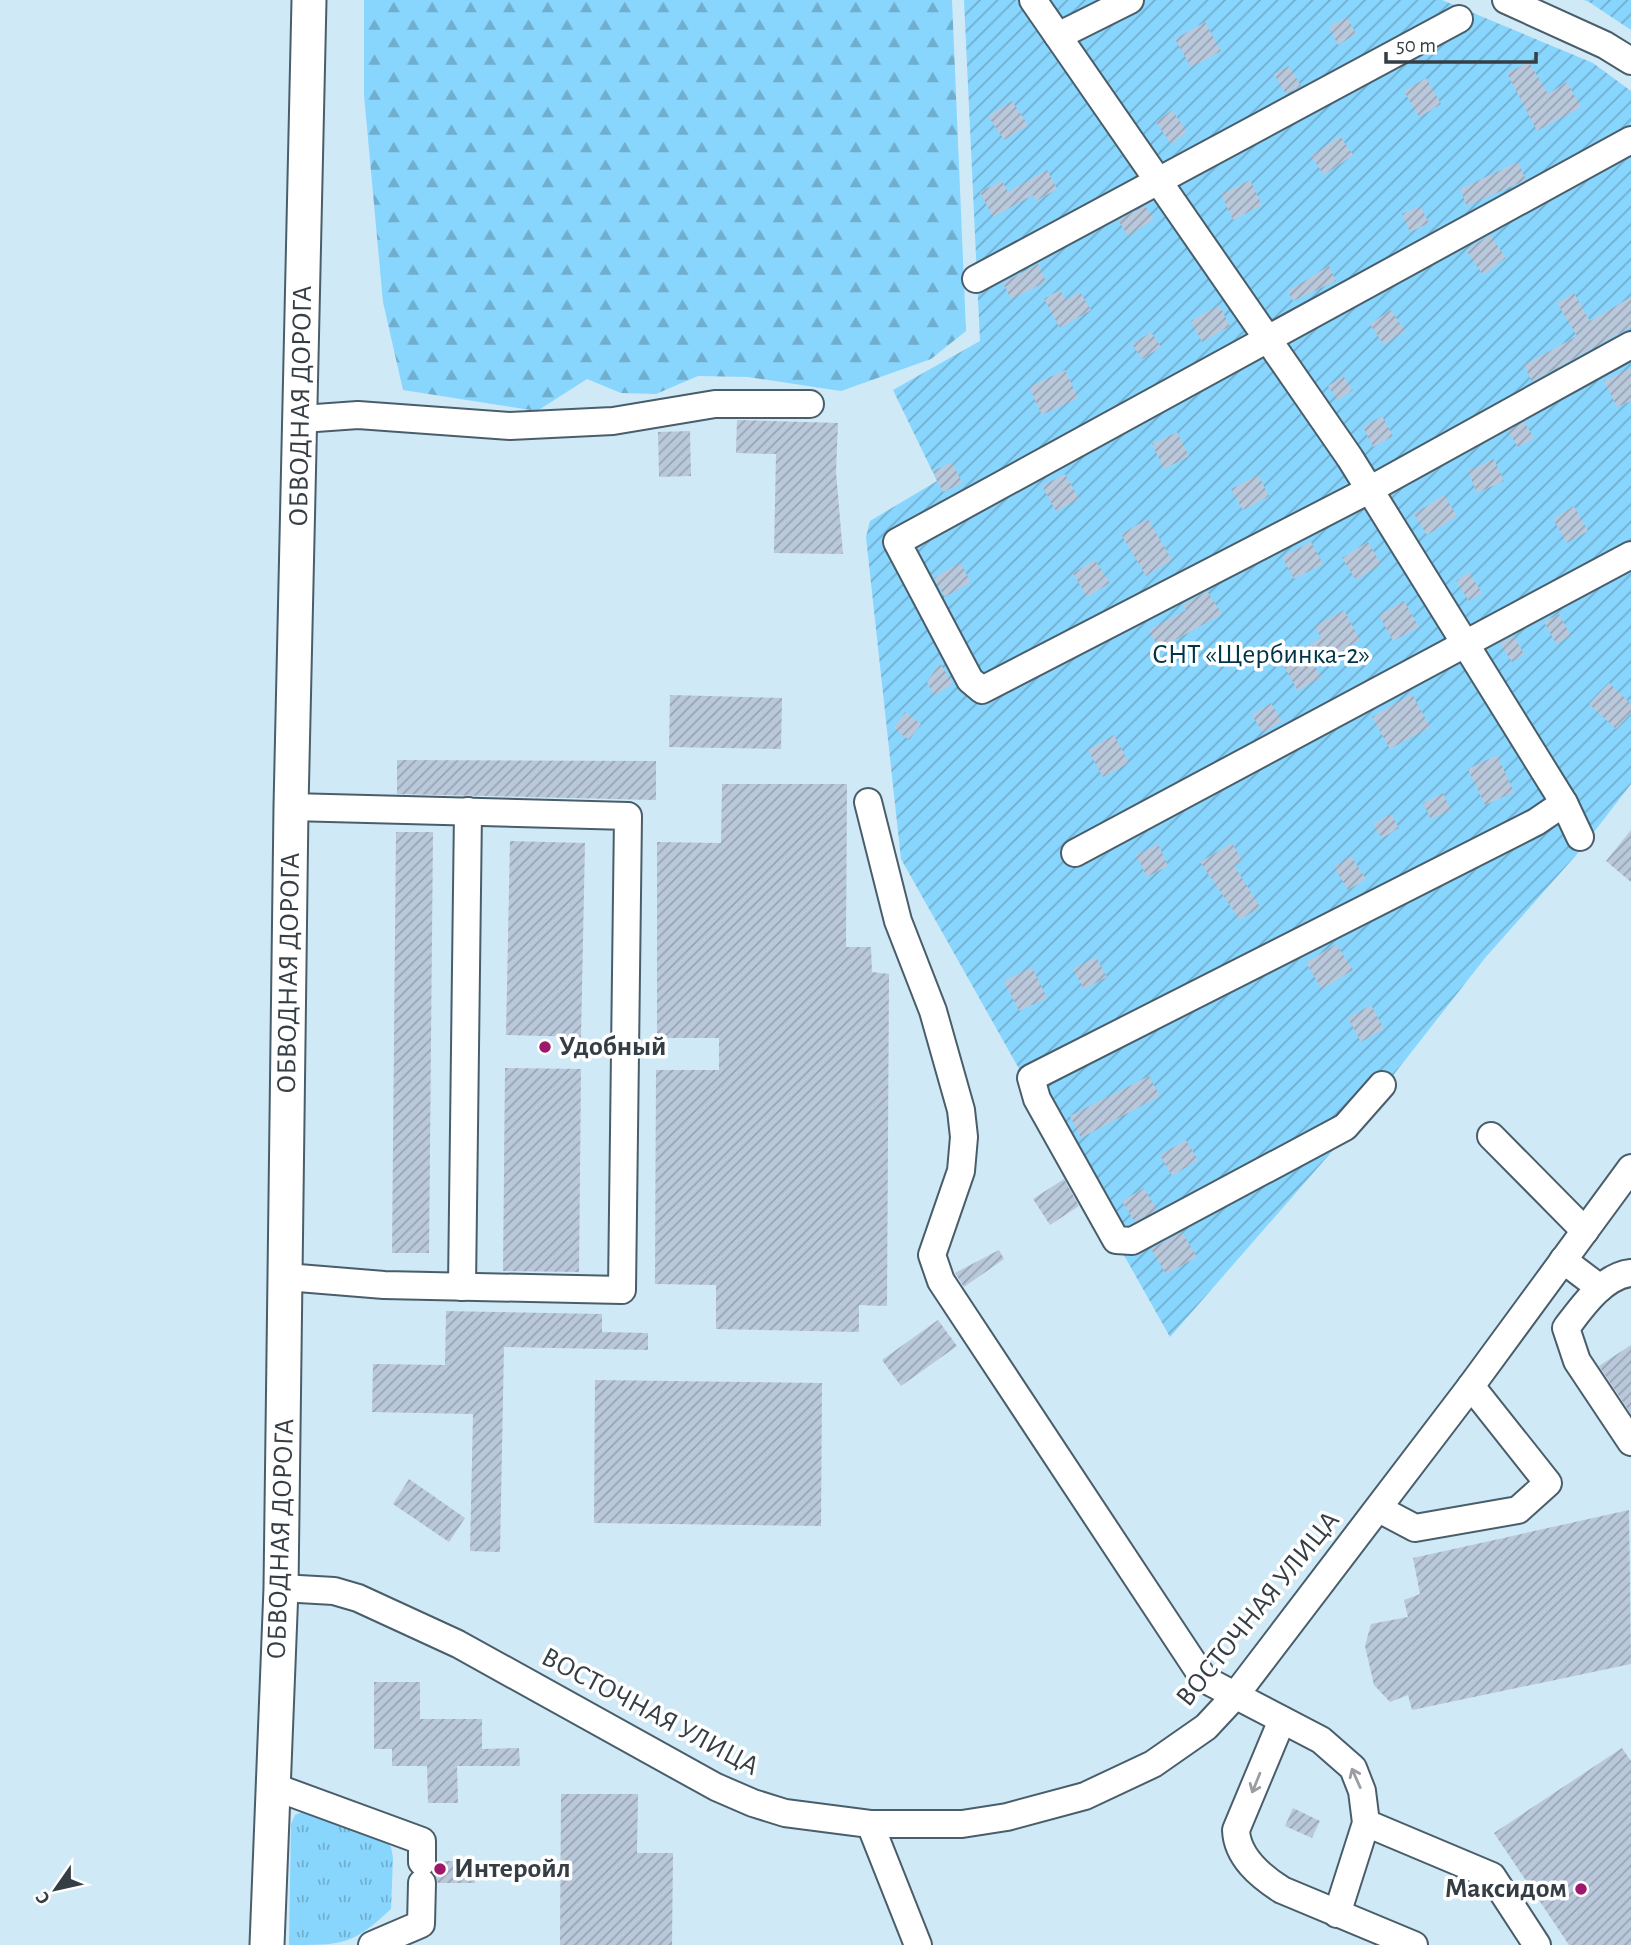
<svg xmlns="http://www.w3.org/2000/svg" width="1631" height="1945" viewBox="0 0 1631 1945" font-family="'Alegreya Sans',sans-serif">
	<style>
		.grass { fill: url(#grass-tufts) }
		.forest { fill: url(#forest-firs) }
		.garden { fill: url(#garden-furrows) }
		.building { fill: url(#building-hatch) }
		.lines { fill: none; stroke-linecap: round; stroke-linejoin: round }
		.minor-casing { stroke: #495e6a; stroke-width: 30 }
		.major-casing { stroke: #495e6a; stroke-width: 37 }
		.minor { stroke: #fff; stroke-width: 26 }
		.major { stroke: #fff; stroke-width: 33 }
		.oneway { stroke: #9a9ea2 }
		.poi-dot { fill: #9d196b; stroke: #fff; stroke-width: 2.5 }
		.labels { text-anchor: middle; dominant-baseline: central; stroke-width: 7; stroke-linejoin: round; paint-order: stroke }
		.street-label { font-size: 28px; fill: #353e44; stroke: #fff }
		.park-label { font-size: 28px; fill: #023449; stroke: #fff }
		.poi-label { font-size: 28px; font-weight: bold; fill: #353e44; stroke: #fff; text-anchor: start }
	</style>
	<defs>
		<pattern id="grass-tufts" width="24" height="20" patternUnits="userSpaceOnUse" patternTransform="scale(1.75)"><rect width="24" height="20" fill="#88d5fd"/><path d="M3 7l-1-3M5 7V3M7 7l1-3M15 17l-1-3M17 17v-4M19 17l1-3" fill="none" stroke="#70aece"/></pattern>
		<pattern id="forest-firs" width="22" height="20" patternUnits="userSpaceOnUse" patternTransform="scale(1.75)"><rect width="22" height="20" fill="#88d5fd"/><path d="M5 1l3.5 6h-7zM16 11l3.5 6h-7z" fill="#70aece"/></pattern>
		<pattern id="garden-furrows" width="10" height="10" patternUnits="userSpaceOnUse" patternTransform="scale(1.75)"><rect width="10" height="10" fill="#88d5fd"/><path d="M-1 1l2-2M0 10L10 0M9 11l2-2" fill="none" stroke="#70aece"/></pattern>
		<pattern id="building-hatch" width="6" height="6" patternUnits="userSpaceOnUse" patternTransform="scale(1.75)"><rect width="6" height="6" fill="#bac8dc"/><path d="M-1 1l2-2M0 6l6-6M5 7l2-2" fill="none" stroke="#98a4b4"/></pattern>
	</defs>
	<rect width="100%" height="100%" fill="#d0e9f6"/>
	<path class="grass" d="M305 1811 384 1838 391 1847 393 1858 391 1909C352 1945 344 1945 289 1945L291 1824 295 1815Z"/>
	<polygon class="forest" points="364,0 952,0 966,331 931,359 841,391 748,377 698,376 656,394 621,393 587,379 537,411 403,390 383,302 364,95"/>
	<g class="garden">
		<polygon points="964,0 1442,0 1593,63 1631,91 1631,784 1577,854 1485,958 1348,1133 1170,1337 901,859 866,537 870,521 937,481 893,390 980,341"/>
		<polygon points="1584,0 1631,0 1631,30 1589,2"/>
	</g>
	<g class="building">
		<polygon points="1347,17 1356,34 1338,45 1329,27"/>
		<polygon points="1205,22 1221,51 1191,67 1175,39"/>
		<polygon points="1529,62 1548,94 1567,82 1581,107 1537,131 1507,73"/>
		<polygon points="1289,66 1301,86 1286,94 1274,74"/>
		<polygon points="1426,78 1441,104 1419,117 1404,91"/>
		<polygon points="1012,101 1028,125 1004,140 988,116"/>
		<polygon points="1172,110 1187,132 1171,144 1156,122"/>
		<polygon points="1340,136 1353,155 1324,175 1311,156"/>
		<polygon points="1518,162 1526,180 1467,206 1460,189"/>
		<polygon points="1047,170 1057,189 1036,201 1033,195 993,217 980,192 1002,181 1008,192"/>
		<polygon points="1250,180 1262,205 1233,220 1221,194"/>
		<polygon points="1145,206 1154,219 1128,236 1118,220"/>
		<polygon points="1420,206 1429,223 1410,232 1402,214"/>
		<polygon points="1490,235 1506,258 1483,275 1466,250"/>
		<polygon points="1038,264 1046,282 1011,299 1003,283"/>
		<polygon points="1329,266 1336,281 1293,301 1288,291"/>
		<polygon points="1060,290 1066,300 1080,292 1091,310 1060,328 1044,299"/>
		<polygon points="1574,293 1590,321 1631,297 1631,327 1532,382 1524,365 1577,336 1557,303"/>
		<polygon points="1219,305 1230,326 1202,342 1191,321"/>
		<polygon points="1391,310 1405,331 1384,345 1370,324"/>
		<polygon points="1151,332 1161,347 1142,359 1132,344"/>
		<polygon points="1631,368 1631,401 1617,407 1604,381"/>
		<polygon points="1065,370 1078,398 1042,415 1029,387"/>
		<polygon points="1343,376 1353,390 1338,400 1328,386"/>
		<polygon points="1382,416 1393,436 1373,447 1363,427"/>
		<polygon points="737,420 838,423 836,472 843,554 774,553 776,454 736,453"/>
		<polygon points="1524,422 1534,438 1518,447 1508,431"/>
		<polygon points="690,431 691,476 659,477 658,432"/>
		<polygon points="1177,432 1189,456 1164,469 1152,444"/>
		<polygon points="1494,459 1504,481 1477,493 1468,471"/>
		<polygon points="952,462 962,483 943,492 933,471"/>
		<polygon points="1065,474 1079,499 1056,511 1042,486"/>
		<polygon points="1258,475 1269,496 1243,510 1231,489"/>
		<polygon points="1444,495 1457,516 1427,535 1414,514"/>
		<polygon points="1574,506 1588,531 1567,543 1553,519"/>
		<polygon points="1148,519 1172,560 1146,576 1121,534"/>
		<polygon points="1311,542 1323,564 1294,579 1282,557"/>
		<polygon points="1368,542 1381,564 1356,580 1342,558"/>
		<polygon points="1095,560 1110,583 1087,597 1073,573"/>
		<polygon points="960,563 971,582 945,597 934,578"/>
		<polygon points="1469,572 1482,593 1469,601 1456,581"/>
		<polygon points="1207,591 1222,614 1159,649 1149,630 1186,610 1183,605"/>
		<polygon points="1404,601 1419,627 1393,641 1379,615"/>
		<polygon points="1344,610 1360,640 1315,666 1321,677 1298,691 1281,661 1321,638 1315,626"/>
		<polygon points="1559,614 1571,636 1556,644 1544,622"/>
		<polygon points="1514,636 1524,654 1512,662 1500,643"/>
		<polygon points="940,663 953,684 934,695 927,682"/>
		<polygon points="1609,683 1631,704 1631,713 1616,729 1589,704"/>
		<polygon points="1412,694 1430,727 1390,749 1372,717"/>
		<polygon points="670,695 782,698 781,749 669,747"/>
		<polygon points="1271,703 1282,721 1263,733 1252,715"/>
		<polygon points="905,712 921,724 909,740 894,728"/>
		<polygon points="1114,735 1129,763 1103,777 1088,750"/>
		<polygon points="1497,755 1514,792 1485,805 1468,769"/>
		<polygon points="397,760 656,761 656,800 397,794"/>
		<polygon points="722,784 847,784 846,947 871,947 872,972 889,974 887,1306 859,1305 859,1332 716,1329 716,1285 655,1284 656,1070 719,1070 719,1038 657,1038 657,842 721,843"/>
		<polygon points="1443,793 1451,810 1431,819 1423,803"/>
		<polygon points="1391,814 1399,828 1382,838 1373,824"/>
		<polygon points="1631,830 1631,882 1606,861"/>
		<polygon points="396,832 433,832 429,1253 392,1253"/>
		<polygon points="510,841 585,843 581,1037 506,1035"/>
		<polygon points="1232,843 1242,860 1234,865 1260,907 1240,920 1200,862"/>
		<polygon points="1158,844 1168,866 1147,877 1136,855"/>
		<polygon points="1351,856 1366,879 1348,890 1334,867"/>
		<polygon points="1336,944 1353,970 1322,989 1306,963"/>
		<polygon points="1096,957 1107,977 1084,989 1073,969"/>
		<polygon points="1032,967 1047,998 1019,1011 1004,981"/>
		<polygon points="1371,1005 1384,1029 1361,1042 1348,1018"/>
		<polygon points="505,1068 581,1069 579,1272 503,1271"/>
		<polygon points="1149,1076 1160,1096 1081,1138 1070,1116"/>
		<polygon points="1186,1140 1198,1160 1172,1176 1160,1155"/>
		<polygon points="1064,1179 1079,1206 1050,1225 1033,1199"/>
		<polygon points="1144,1188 1157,1210 1135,1222 1122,1201"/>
		<polygon points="1182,1232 1197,1257 1166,1274 1151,1249"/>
		<polygon points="999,1250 1004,1259 964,1287 955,1273"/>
		<polygon points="446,1311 602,1314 602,1332 648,1333 648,1350 504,1347 500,1552 470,1551 473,1414 372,1412 373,1364 445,1365"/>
		<polygon points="938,1320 957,1346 901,1386 882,1360"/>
		<polygon points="1631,1345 1631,1414 1599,1366"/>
		<polygon points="595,1380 822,1383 821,1526 594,1523"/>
		<polygon points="409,1479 465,1518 449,1542 393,1504"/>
		<polygon points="1629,1510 1631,1664 1412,1710 1408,1695 1390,1702 1374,1685 1365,1646 1371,1624 1408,1617 1404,1600 1420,1594 1413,1558"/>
		<polygon points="374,1682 420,1682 420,1719 482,1719 482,1749 519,1748 520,1766 457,1766 458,1803 428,1803 427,1766 392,1766 392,1749 374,1749"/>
		<polygon points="1622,1748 1631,1761 1631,1945 1569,1945 1494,1833"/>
		<polygon points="561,1794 638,1794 637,1853 673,1853 672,1945 560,1945"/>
		<polygon points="1293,1808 1320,1821 1312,1838 1285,1826"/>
		<polygon points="438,1861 475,1861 475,1883 438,1883 433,1872"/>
	</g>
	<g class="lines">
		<g class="minor-casing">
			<g id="minor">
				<polyline points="1033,0 1350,458 1564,803 1580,837"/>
				<polyline points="1506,0 1605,45 1631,61"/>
				<polyline points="1058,36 1130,0"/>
				<polyline points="1631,140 897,542 970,680 982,690 1369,490 1631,345"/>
				<polyline points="976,279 1459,19"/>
				<polyline points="302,419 358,415 510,426 613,421 715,404 810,404"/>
				<polyline points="868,802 898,921 933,1011 961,1110 964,1137 961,1171 932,1255 941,1281 1204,1679 1321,1740 1353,1768 1362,1791 1366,1823 1337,1914"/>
				<polyline points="1075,853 1631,555"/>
				<polyline points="1382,1085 1345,1127 1132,1241 1116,1240 1037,1099 1031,1078 1536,822 1564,803"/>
				<polyline points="1491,1136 1585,1231"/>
				<polyline points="1563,1260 1600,1288"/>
				<path d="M1631 1273C1603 1276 1582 1307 1566 1328L1577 1361 1631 1442"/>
				<polyline points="286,1277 384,1285 622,1290 628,816 291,807"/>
				<polyline points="462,1287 468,811"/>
				<polyline points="1379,1509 1415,1528 1518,1510 1548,1483 1471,1386"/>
				<polyline points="281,1588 334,1591 358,1598 458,1644 716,1787 753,1803 785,1813 870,1824 962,1824 1007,1817 1085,1796 1153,1764 1206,1727 1234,1697 1471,1386 1631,1168"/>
				<path d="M1282 1720 1236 1830C1237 1857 1260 1876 1282 1890L1414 1945"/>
				<polyline points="272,1786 422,1841 422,1862"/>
				<polyline points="1366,1823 1492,1876 1537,1945"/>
				<polyline points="870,1824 918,1945"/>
				<polyline points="372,1945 421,1924 422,1883"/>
			</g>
		</g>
		<g class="major-casing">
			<polyline id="major" points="267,1945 281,1588 291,807 309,0"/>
		</g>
		<use href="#minor" class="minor"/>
		<use href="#major" class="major"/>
	</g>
	<defs><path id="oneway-shaft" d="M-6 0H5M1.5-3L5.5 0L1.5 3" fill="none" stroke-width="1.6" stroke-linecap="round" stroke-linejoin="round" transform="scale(1.75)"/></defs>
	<g class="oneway">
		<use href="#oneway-shaft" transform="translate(1356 1778) rotate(-114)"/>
		<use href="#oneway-shaft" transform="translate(1256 1783) rotate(112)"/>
	</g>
	<g class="poi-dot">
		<circle cx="545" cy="1047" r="7"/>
		<circle cx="440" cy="1869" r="7"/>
		<circle cx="1581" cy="1889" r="7"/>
	</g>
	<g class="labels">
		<g class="street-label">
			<text transform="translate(301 406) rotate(-89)">ОБВОДНАЯ ДОРОГА</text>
			<text transform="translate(289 973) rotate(-89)">ОБВОДНАЯ ДОРОГА</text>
			<text transform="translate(281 1539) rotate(-88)">ОБВОДНАЯ ДОРОГА</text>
			<text transform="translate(1258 1609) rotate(-51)">ВОСТОЧНАЯ УЛИЦА</text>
			<text transform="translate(650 1712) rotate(28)">ВОСТОЧНАЯ УЛИЦА</text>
		</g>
		<g class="park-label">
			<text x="1261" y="655">СНТ «Щербинка-2»</text>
		</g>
		<g class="poi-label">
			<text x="559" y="1047">Удобный</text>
			<text x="454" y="1869">Интеройл</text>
			<text x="1567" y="1889" text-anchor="end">Максидом</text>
		</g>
	</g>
	<g transform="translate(56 1889) rotate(236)" stroke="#ffffff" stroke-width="5" paint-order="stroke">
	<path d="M0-5L12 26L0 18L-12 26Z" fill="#353e44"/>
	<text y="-10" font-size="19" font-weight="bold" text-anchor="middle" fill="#353e44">С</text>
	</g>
	<path d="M1386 52v10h150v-10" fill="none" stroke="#353e44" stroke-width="3.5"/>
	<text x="1396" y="52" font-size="21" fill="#353e44" stroke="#ffffff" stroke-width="5" paint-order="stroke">50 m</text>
</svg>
